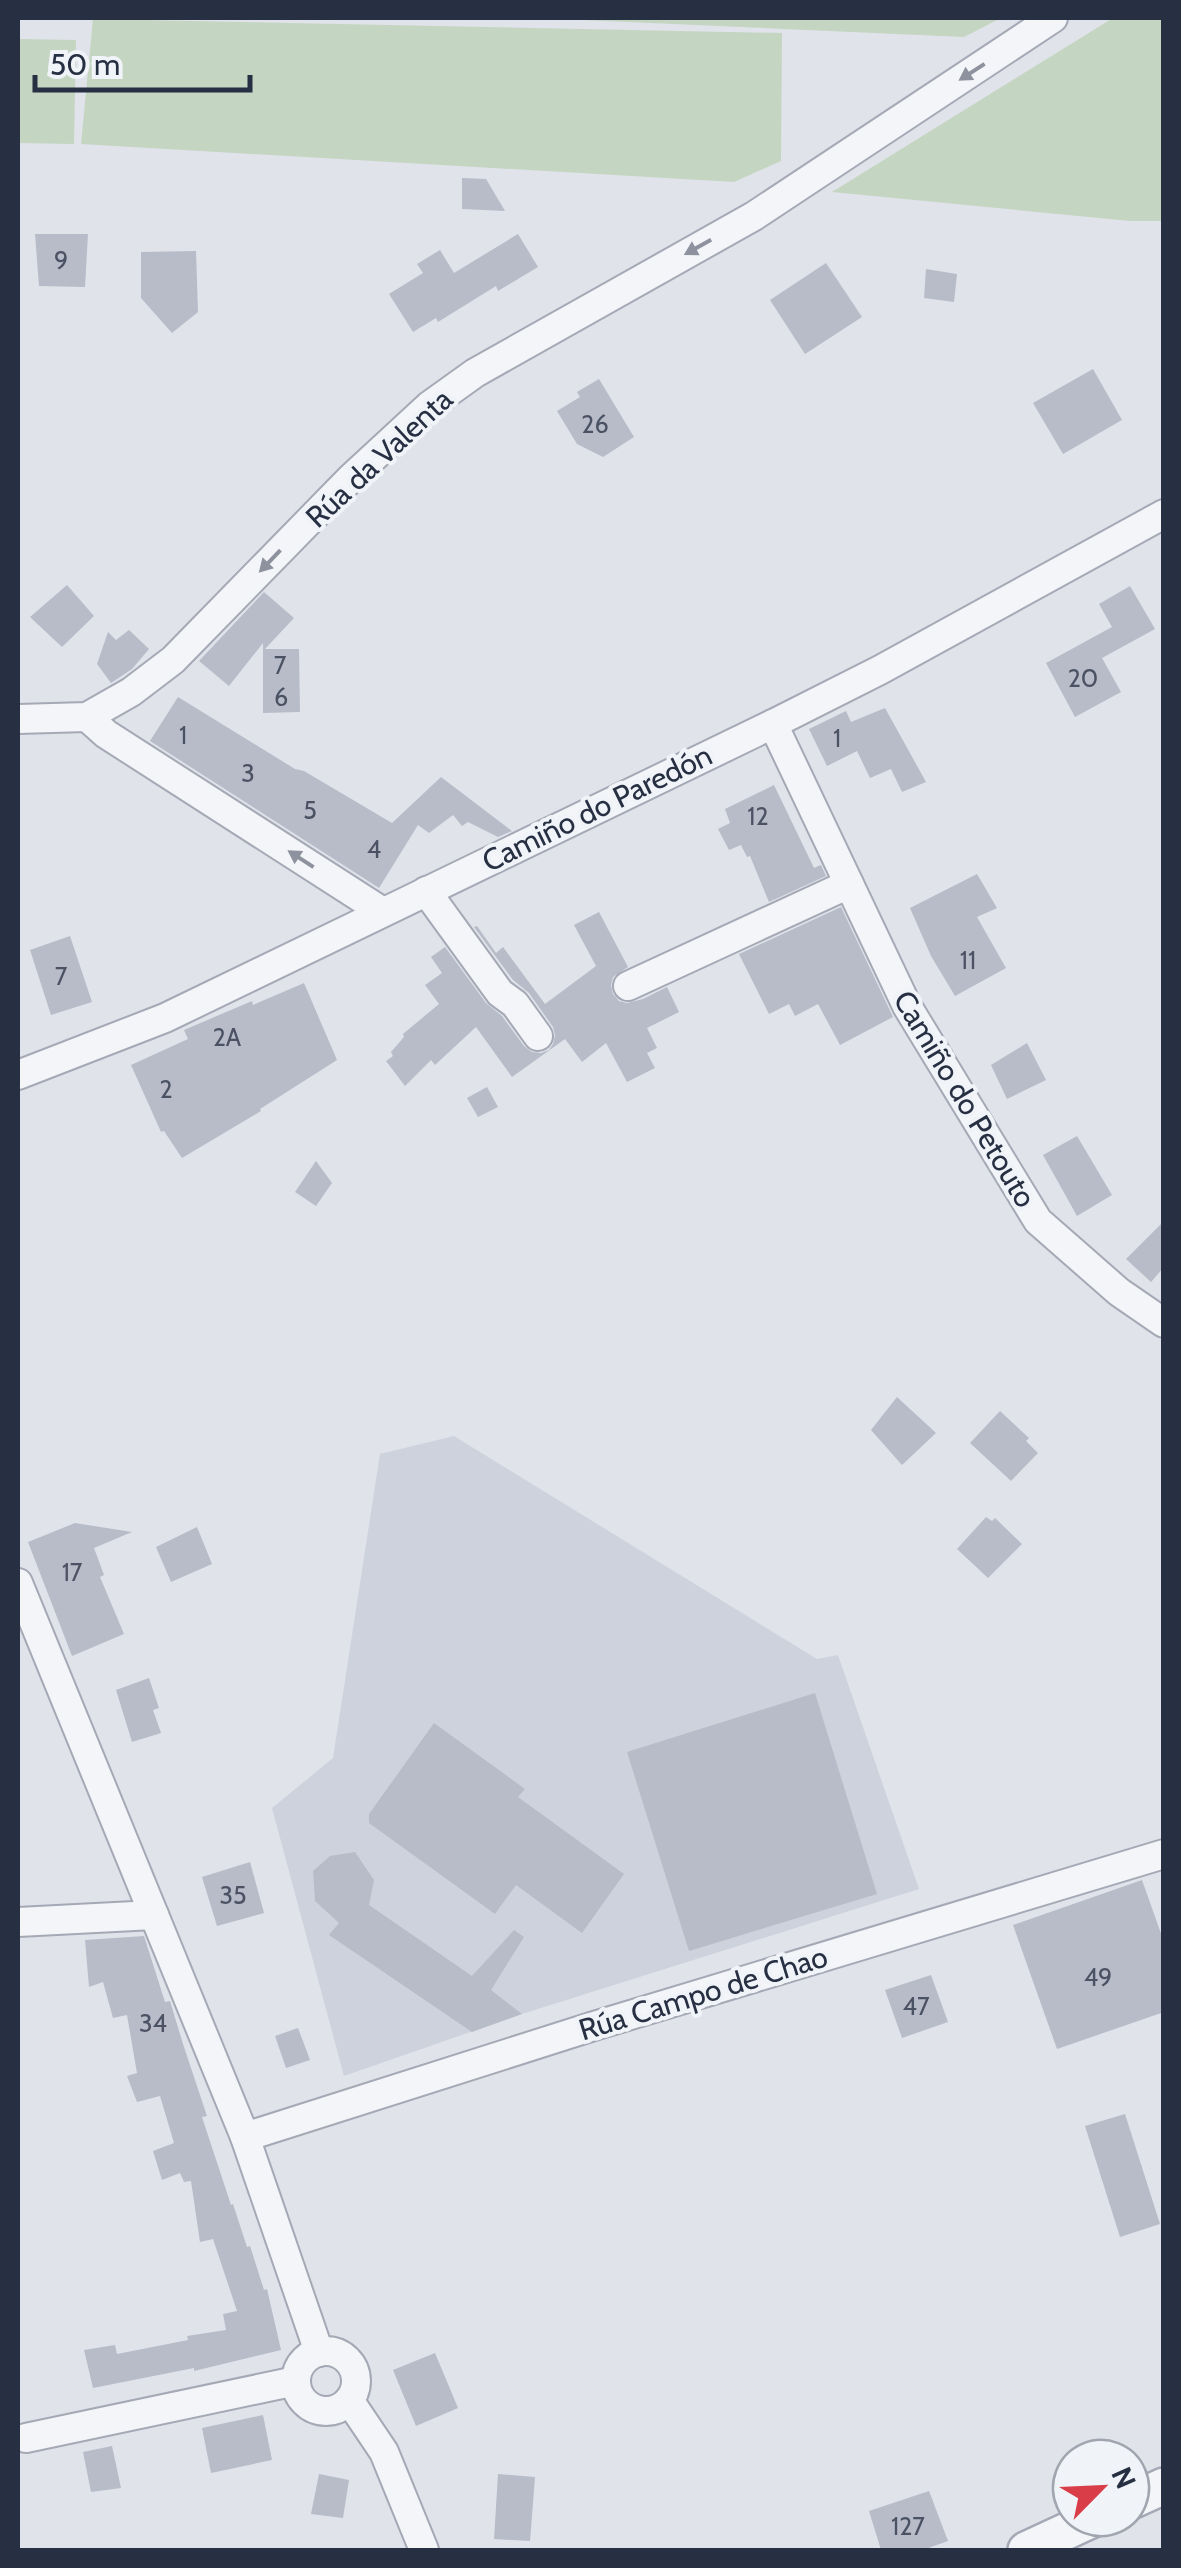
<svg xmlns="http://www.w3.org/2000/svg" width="1181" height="2568" viewBox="0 0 1181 2568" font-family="Cabin,sans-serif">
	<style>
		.built { fill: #ced2dc }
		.green { fill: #c4d5c1 }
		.building { fill: #b7bcc8 }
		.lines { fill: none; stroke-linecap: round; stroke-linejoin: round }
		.minor-casing { stroke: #a5a9b5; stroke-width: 32 }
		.tertiary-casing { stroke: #a5a9b5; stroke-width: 40 }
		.minor { stroke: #f3f5f8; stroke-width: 28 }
		.tertiary { stroke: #f3f5f8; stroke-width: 35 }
		.oneway { fill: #8d929e }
		.labels { text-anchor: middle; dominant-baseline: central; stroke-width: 8; stroke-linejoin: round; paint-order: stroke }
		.number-label { font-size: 25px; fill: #4b5264 }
		.street-label { font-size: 30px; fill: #272f43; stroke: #f0f3f7 }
	</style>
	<rect width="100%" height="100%" fill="#e0e3ea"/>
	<polygon class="built" points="454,1436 817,1659 838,1655 919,1889 522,2014 344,2076 272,1808 333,1758 380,1454"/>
	<g class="green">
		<polygon points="537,18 1001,18 964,37"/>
		<polygon points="1113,18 1163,18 1163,221 1130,221 832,192"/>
		<polygon points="93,19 782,33 781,161 734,182 81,144"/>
		<polygon points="18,39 76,40 74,144 18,143"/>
	</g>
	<g class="building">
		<polygon points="462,178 486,179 505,211 462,209"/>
		<polygon points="35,234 88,234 85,287 39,286"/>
		<polygon points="518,234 538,267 498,291 496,286 438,322 436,318 413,332 389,294 423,273 417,264 440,250 454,273"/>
		<polygon points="196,251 198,312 172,333 141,298 141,252"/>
		<polygon points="826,263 862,317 805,354 770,300"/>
		<polygon points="926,269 957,274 954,302 924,298"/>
		<polygon points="1093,369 1122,420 1063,454 1033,403"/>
		<polygon points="599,379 634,437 603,457 577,444 557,411 580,397 577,392"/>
		<polygon points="67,585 94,616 62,647 30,617"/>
		<polygon points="1130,586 1155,629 1102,658 1121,692 1075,717 1046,663 1112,627 1099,604"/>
		<polygon points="264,592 294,618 265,649 299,649 300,712 263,713 263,643 229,686 199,661"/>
		<polygon points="129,630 149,649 132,669 111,683 97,664 108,632 116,640"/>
		<polygon points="178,697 295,769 304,771 392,823 441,777 512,831 498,837 468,822 462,826 453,815 429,833 418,825 379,888 150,741"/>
		<polygon points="885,708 926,782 902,792 891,769 870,778 857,751 827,766 809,729 846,711 851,722"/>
		<polygon points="774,785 814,868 821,865 826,876 769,902 750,856 747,857 741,845 729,850 718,829 730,823 725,809"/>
		<polygon points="977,874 997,908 977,917 1006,968 955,996 931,956 910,908"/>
		<polygon points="841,907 893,1017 840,1045 818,1004 795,1016 789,1004 769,1014 739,954"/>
		<polygon points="599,912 628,967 613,977 611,985 613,994 619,1001 627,1003 643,999 667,987 679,1012 647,1028 657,1048 647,1053 655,1068 627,1082 606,1043 582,1062 565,1039 512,1077 476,1027 435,1065 431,1060 405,1086 386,1061 393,1056 391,1052 404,1037 403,1034 439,1004 425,985 442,973 431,957 445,947 486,1003 502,1016 524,1046 532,1052 541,1053 549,1050 553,1044 555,1035 553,1027 529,993 513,980 474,927 477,926 496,953 503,947 545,1004 596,966 574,925"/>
		<polygon points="70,936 92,1002 51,1015 30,950"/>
		<polygon points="304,983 337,1060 260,1109 261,1111 182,1158 164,1131 161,1132 131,1065 188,1039 184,1030 252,1001 253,1005"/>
		<polygon points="1027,1043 1046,1080 1007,1099 991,1065"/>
		<polygon points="487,1087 498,1107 478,1117 467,1098"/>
		<polygon points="1077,1136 1112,1195 1077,1216 1043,1155"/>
		<polygon points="316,1161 332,1183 316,1206 295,1192"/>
		<polygon points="1164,1221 1164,1267 1151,1282 1126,1259"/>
		<polygon points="897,1397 936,1433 902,1465 871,1430"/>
		<polygon points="1000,1411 1029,1438 1026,1441 1038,1453 1011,1481 970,1443"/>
		<polygon points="986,1517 992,1521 995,1518 1022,1544 988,1578 957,1549"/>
		<polygon points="75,1523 132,1532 94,1548 104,1575 100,1577 124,1634 72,1656 28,1542"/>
		<polygon points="197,1527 212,1564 171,1582 156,1547"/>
		<polygon points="149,1678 159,1708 153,1710 161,1733 132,1742 116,1690"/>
		<polygon points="815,1693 877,1894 689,1951 627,1752"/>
		<polygon points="434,1723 525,1789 518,1797 624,1874 582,1933 516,1885 495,1914 369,1823 369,1814"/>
		<polygon points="355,1852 374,1880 369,1905 472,1976 514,1930 524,1937 491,1990 522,2014 472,2032 329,1935 339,1923 315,1901 313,1871 330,1856"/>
		<polygon points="250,1862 264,1913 217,1926 202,1877"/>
		<polygon points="1142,1880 1164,1942 1164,2012 1057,2049 1013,1925"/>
		<polygon points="144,1936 165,2002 170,2001 183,2044 207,2116 202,2117 231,2205 233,2204 247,2247 250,2246 264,2290 267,2289 281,2350 194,2371 194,2368 93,2388 84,2350 115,2345 117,2354 188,2340 187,2336 226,2330 223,2314 237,2311 213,2239 200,2242 191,2181 184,2182 180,2173 162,2180 153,2151 174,2143 160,2096 137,2102 127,2076 137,2073 127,2015 113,2018 103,1982 89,1987 85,1940"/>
		<polygon points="931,1975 948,2022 902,2038 885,1990"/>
		<polygon points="298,2028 310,2060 286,2068 275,2036"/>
		<polygon points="1125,2114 1160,2224 1120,2237 1085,2126"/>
		<polygon points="435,2353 458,2408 416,2426 393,2370"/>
		<polygon points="263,2415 272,2460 211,2473 202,2428"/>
		<polygon points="112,2446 121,2488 91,2492 83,2452"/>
		<polygon points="319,2474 349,2480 343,2518 311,2514"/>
		<polygon points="498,2474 535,2477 530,2541 494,2539"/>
		<polygon points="929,2491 948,2541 923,2550 881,2550 869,2511"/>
	</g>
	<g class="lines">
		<g class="minor-casing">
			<g id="minor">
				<polyline points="87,717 106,734 383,912"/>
				<polyline points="18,719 87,717 131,692 173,660 351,478 429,406 475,373 754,216 1053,18"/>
				<polyline points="773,724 907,1006 1038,1221 1119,1292 1164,1323"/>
				<polyline points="426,891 500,993 515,1004 538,1036"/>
				<polyline points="628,986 849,884"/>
				<polyline points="18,1075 165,1018 773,724 880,670 1164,514"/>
				<polyline points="18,1583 245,2137 319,2352"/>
				<polyline points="18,1922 154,1915"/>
				<polyline points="245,2137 594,2026 1164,1854"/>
				<circle cx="326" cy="2381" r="30"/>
				<polyline points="349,2400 384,2452 424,2550"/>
				<polyline points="26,2438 296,2381"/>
			</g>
		</g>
		<g class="tertiary-casing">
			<g id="tertiary">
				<polyline points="1131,2501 1164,2486"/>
				<polyline points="1026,2550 1095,2518"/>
			</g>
		</g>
		<use href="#minor" class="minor"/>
		<use href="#tertiary" class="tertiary"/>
	</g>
	<defs><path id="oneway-solid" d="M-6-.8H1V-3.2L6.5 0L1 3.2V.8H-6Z" transform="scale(2.5)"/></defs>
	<g class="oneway">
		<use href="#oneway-solid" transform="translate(972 72) rotate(147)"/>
		<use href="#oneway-solid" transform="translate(698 247) rotate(151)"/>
		<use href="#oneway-solid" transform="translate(270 561) rotate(134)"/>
		<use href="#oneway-solid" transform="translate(301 859) rotate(-147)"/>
	</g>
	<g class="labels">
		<g class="number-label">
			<text x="61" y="260">9</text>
			<text x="595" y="424">26</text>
			<text x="280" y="665">7</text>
			<text x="1083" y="678">20</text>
			<text x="281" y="697">6</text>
			<text x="183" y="735">1</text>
			<text x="837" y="738">1</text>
			<text x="248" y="773">3</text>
			<text x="310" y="810">5</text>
			<text x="758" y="816">12</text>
			<text x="374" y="849">4</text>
			<text x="968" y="960">11</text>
			<text x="61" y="976">7</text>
			<text x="227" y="1037">2A</text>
			<text x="166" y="1089">2</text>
			<text x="72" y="1572">17</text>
			<text x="233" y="1895">35</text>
			<text x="1098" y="1977">49</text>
			<text x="916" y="2006">47</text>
			<text x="153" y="2023">34</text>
			<text x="908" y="2526">127</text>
		</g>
		<g class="street-label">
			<text transform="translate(379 458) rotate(-43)">Rúa da Valenta</text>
			<text transform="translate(597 808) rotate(-26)">Camiño do Paredón</text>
			<text transform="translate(965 1099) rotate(59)">Camiño do Petouto</text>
			<text transform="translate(703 1993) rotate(-17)">Rúa Campo de Chao</text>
		</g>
	</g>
	<rect width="1181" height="2568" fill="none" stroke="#272f43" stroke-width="40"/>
	<g transform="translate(1101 2488) rotate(66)"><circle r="48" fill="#f0f3f7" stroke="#a0a5af" stroke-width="2.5"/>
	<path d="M0-8L18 38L0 25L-18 38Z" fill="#d83d48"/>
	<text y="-15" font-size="28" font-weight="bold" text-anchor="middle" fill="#272f43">N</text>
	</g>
	<path d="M35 75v15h215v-15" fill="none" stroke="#272f43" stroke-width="5"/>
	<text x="50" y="75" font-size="30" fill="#272f43" stroke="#f0f3f7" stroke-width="8" paint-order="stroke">50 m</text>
</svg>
